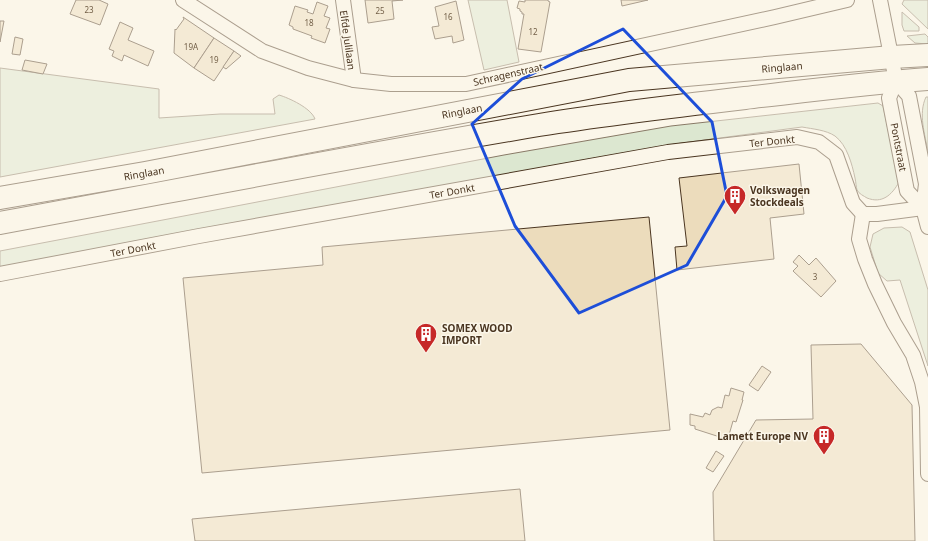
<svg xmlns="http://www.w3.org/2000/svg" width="928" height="541" viewBox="0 0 928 541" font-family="'Noto Sans',sans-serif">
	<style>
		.green { fill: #dce7d0; stroke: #887966 }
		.building { fill: #ecdcbc; stroke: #4a3520 }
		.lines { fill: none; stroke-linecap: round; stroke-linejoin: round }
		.minor-casing { stroke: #4a3520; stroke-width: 16 }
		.primary-casing { stroke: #4a3520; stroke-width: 24 }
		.minor { stroke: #fbf6e9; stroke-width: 14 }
		.primary { stroke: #fbf6e9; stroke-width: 22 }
		.marked { fill: none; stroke: #1d4ed8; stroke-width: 3; stroke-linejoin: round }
		.labels { text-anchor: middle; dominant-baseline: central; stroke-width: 3; stroke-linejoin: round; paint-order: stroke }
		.number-label { font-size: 8px; fill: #725f47 }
		.street-label { font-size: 10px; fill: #4a3520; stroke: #fbf6e9 }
		.poi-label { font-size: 10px; font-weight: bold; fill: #4a3520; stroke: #fbf6e9; text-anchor: start }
	</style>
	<rect width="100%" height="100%" fill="#fbf6e9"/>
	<g class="green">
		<polygon points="468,0 507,0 519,62 484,70"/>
		<polygon points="904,0 928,0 928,29 902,4"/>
		<polygon points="902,12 919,27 919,31 904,31 902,25"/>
		<polygon points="925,34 928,37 928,44 927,44 915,43 907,36"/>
		<path d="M0 68 159 89V118L220 114H275L273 99 279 95C289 98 311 108 315 119L0 177Z"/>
		<path d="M926 97H928V152C925 134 918 114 926 97Z"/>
		<path d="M878 103 883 106 899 182C892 195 882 204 867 198 864 196 859 194 857 190 856 187 856 182 855 178 852 164 847 145 835 136 826 130 813 129 802 127L675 144 567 163 0 268V251L504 155 671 126Z"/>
		<polygon points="902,227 910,232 928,290 928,366 900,280 887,281 878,273 870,247 873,234 884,228"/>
	</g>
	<g class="building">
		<polygon points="76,0 99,0 108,4 100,25 70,14"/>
		<polygon points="365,0 403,0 392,1 394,19 368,23"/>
		<polygon points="525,0 548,0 548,1 550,2 541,52 518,49 524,14 522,14 522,12 520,11 520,9 517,8 519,1 525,2"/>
		<polygon points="621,0 648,0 622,6"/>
		<polygon points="456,1 464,40 453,43 452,36 435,39 432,27 439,26 435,7"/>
		<polygon points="317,2 328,6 324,16 330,18 326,28 330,29 325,43 311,38 312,36 293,29 293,27 289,25 295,6 308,10 307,12 313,14"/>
		<polygon points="183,17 214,38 194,68 174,53 175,29 176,30 184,19"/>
		<polygon points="0,21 4,21 0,42"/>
		<polygon points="120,22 133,28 128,40 154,51 148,66 124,55 122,61 112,56 114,51 109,49"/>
		<polygon points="15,37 23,39 20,55 12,54"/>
		<polygon points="214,38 234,51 214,81 194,68"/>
		<polygon points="234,51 241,56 226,69 223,67"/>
		<polygon points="25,60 47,64 43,74 22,70"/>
		<polygon points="799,164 804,214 770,218 774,259 677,270 675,247 687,246 679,178"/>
		<polygon points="649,217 670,430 202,473 183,278 323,265 322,247"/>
		<polygon points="799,255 809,265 816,258 836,281 821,297 793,271 798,266 793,262"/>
		<polygon points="861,344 912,405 915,541 714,541 713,492 756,420 813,419 811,345"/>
		<polygon points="762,366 771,372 758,391 749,385"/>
		<polygon points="731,388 744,392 742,400 743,400 736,422 733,421 729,435 724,434 723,438 695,429 695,426 690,425 690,414 703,417 705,413 710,415 712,410 718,407 722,408 725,395 729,396"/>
		<polygon points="716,451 724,456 713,472 706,468"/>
		<polygon points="520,489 525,541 195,541 192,519"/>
	</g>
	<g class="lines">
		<g class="minor-casing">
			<g id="minor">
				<polyline points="183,0 262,51 308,68 354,80 391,84 466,84 775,17 847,0"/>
				<polyline points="343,0 354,80"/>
				<polyline points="880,0 896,81 909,96 926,184 923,208 928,227"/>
				<polyline points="896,81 889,98 907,191 923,208"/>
				<polyline points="863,214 859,239 865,259 875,284 894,323 913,355 922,382 927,407 928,474"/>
				<polyline points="0,274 199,236 668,152 797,137 819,142 836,155 853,203 863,214 877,214 923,208"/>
			</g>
		</g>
		<g class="primary-casing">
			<g id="primary">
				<polyline points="0,198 145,173 629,80 892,57 928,55"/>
				<path d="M0 223C180 190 359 155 539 125 607 114 676 106 745 98 806 91 867 83 928 79"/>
			</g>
		</g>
		<use href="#minor" class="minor"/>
		<use href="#primary" class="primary"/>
	</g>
	<path d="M0 0H928V541H0ZM623 29 712 122 727 196 687 265 579 313 515 226 472 124 522 79Z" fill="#fbf6e9" fill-opacity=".55" fill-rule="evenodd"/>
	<path class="marked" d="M623 29 712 122 727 196 687 265 579 313 515 226 472 124 522 79Z"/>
	<defs>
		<g id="building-pin" transform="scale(1.15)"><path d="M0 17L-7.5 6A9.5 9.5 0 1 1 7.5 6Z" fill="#c62828" stroke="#fbf6e9"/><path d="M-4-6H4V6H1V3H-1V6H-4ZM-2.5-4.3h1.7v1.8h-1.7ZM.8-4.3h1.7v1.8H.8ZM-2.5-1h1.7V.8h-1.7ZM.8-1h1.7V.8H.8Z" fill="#fff"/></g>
	</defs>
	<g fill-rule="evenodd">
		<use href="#building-pin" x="735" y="196"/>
		<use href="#building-pin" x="426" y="334"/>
		<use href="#building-pin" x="824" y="436"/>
	</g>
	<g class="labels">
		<g class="number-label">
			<text x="89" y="9">23</text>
			<text x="380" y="10">25</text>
			<text x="448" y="16">16</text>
			<text x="309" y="22">18</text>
			<text x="533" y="31">12</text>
			<text x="191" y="46">19A</text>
			<text x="214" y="59">19</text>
			<text x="815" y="276">3</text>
		</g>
		<g class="street-label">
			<text transform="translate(348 40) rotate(82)">Elfde Julilaan</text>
			<text transform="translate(782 67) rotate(-5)">Ringlaan</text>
			<text transform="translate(508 74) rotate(-13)">Schragenstraat</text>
			<text transform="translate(462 111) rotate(-11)">Ringlaan</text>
			<text transform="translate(772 141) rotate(-6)">Ter Donkt</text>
			<text transform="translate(899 147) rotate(79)">Pontstraat</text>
			<text transform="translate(144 173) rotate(-10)">Ringlaan</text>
			<text transform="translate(452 191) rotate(-10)">Ter Donkt</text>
			<text transform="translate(133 249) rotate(-11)">Ter Donkt</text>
		</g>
		<g class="poi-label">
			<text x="750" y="190">Volkswagen<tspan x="750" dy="12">Stockdeals</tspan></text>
			<text x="442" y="328">SOMEX WOOD<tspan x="442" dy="12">IMPORT</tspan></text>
			<text x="808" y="436" text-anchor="end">Lamett Europe NV</text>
		</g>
	</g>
</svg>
